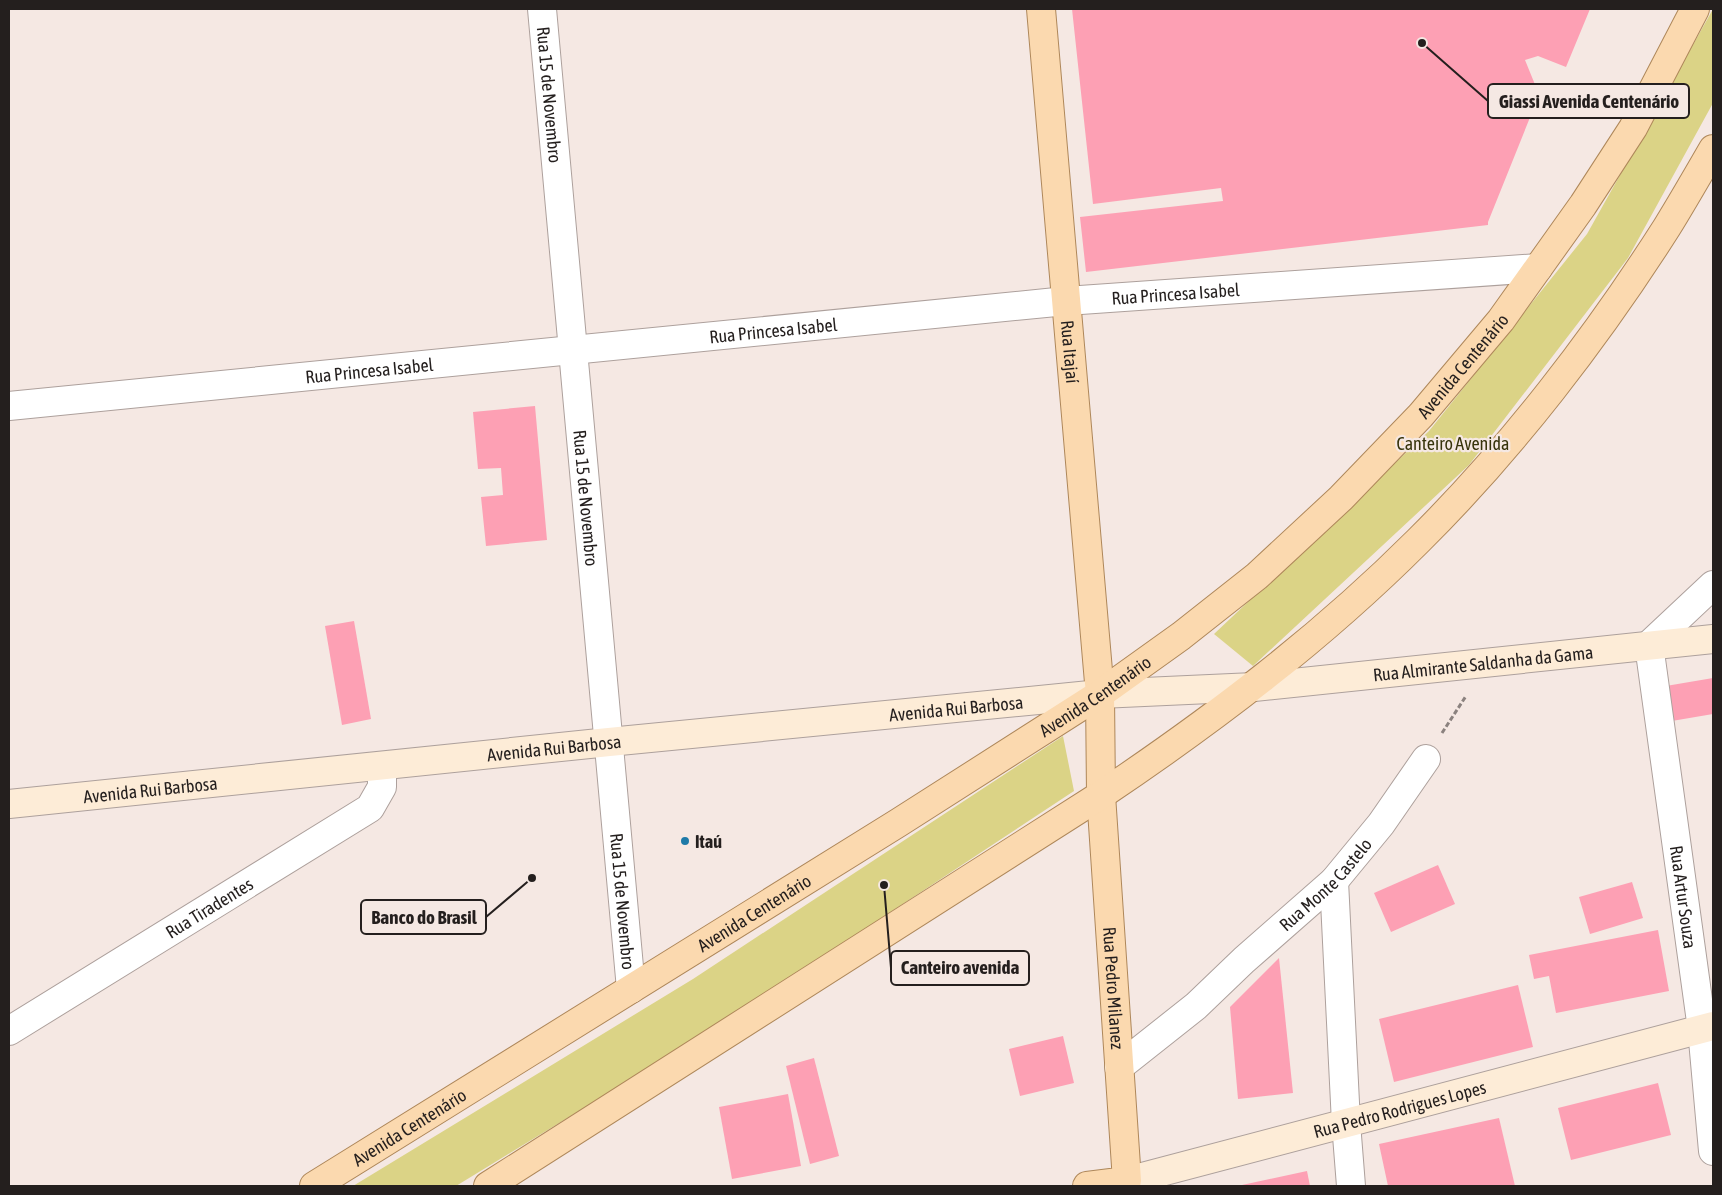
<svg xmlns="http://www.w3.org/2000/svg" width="1722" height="1195" viewBox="0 0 1722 1195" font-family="'Asap Condensed',sans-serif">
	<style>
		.green { fill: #dbd386 }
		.building { fill: #fda0b4 }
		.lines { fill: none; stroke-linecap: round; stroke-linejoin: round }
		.street-casing { stroke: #ada09c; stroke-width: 30 }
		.secondary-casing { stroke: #ada09c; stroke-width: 30 }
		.primary-casing { stroke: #ae875a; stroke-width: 30 }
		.path { stroke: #8b827f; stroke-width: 3; stroke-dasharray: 5 2.5; stroke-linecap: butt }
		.street { stroke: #fff; stroke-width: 28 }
		.secondary { stroke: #fdecd7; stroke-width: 28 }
		.primary { stroke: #fbd9af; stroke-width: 28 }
		.poi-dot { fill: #1e7aa8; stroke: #f5e8e3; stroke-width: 2 }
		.labels { text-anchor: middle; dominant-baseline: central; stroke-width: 4.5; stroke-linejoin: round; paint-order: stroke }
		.street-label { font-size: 18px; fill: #241f1e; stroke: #f5e8e3 }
		.park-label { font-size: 18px; fill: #37330b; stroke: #f5e8e3 }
		.poi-label { font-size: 18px; font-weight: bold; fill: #241f1e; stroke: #f5e8e3; text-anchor: start }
		.leader { fill: none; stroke: #241f1e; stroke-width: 2 }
		.callout-dot { fill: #241f1e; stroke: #f5e8e3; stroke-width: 2 }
		.callout { fill: #f5e8e3; stroke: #241f1e; stroke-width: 2 }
		.callout-label { font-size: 19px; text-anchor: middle; font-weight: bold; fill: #241f1e }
	</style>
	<rect width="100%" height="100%" fill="#f5e8e3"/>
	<g class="green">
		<polygon points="1713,9 1713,103 1628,258 1469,465 1253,666 1214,634 1429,431 1587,234"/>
		<polygon points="1063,736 1074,791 718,1026 456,1186 353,1186 693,979"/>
	</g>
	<g class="building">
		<polygon points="1072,9 1590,9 1566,67 1538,56 1525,60 1536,87 1537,100 1488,222 1488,225 1086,272 1080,217 1223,201 1221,188 1093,204"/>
		<polygon points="535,406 547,540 486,546 481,497 503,495 501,468 478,469 473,412"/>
		<polygon points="354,621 371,719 342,725 325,626"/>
		<polygon points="1713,678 1713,714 1666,722 1660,687"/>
		<polygon points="1438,865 1455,904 1391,932 1374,893"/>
		<polygon points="1632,882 1643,918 1590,934 1579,897"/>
		<polygon points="1658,930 1669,991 1556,1013 1549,976 1534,979 1529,955"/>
		<polygon points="1279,958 1293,1093 1238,1099 1230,1007"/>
		<polygon points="1518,985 1533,1047 1394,1082 1379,1019"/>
		<polygon points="1063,1036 1074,1083 1020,1096 1009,1049"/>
		<polygon points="814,1058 839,1156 810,1164 786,1066"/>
		<polygon points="1658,1083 1671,1135 1571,1160 1558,1108"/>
		<polygon points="788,1094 801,1166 732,1179 719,1107"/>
		<polygon points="1499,1118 1515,1186 1388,1186 1379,1144"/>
		<polygon points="1307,1171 1310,1186 1242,1186 1242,1185"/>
	</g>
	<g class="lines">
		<g class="street-casing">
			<g id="street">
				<path id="s1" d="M542 9 631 989"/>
				<path id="s2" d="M9 406 1066 301 1538 268"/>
				<path id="s3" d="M1713 585 1649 645 1702 1029 1713 1151"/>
				<polyline points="1334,881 1346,1123 1351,1186"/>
				<path id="s4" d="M9 1031 370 808 382 787V766"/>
				<path id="s5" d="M1119 1067 1196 1006 1244 960 1334 881 1381 824 1426 759"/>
			</g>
		</g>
		<g class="secondary-casing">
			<g id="secondary">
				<path id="s6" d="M9 804 609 742 1100 694 1254 687 1713 639"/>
				<path id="s7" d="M1127 1181 1713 1026"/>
			</g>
		</g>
		<g class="primary-casing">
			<g id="primary">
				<path id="s8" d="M1041 9 1100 694 1101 795 1127 1181 1087 1186"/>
				<path id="s9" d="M314 1186 898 823 1100 694 1181 636 1257 576 1341 498 1421 415 1501 320 1583 205 1633 128 1695 9"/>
				<path d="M488 1186 1101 795C1214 719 1321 638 1418 541 1511 449 1597 337 1667 227 1683 201 1698 175 1713 149"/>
			</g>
		</g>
		<polyline class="path" points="1442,733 1466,696"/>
		<use href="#street" class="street"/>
		<use href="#secondary" class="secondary"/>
		<use href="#primary" class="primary"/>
	</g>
	<circle class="poi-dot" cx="685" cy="841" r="5"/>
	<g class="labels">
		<g class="street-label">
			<text stroke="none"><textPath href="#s1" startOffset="86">Rua 15 de Novembro</textPath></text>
			<text stroke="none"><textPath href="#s2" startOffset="1172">Rua Princesa Isabel</textPath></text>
			<text stroke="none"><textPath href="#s2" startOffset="768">Rua Princesa Isabel</textPath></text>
			<text stroke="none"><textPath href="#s8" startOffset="344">Rua Itajaí</textPath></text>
			<text stroke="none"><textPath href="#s9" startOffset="1418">Avenida Centenário</textPath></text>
			<text stroke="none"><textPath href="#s2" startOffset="362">Rua Princesa Isabel</textPath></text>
			<text stroke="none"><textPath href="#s1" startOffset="491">Rua 15 de Novembro</textPath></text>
			<text stroke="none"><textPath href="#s6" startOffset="1481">Rua Almirante Saldanha da Gama</textPath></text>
			<text stroke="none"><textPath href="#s9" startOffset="922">Avenida Centenário</textPath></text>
			<text stroke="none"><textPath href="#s6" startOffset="952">Avenida Rui Barbosa</textPath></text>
			<text stroke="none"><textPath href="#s6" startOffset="548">Avenida Rui Barbosa</textPath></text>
			<text stroke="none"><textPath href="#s6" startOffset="142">Avenida Rui Barbosa</textPath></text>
			<text stroke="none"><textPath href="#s5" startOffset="276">Rua Monte Castelo</textPath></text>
			<text stroke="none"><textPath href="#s3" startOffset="342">Rua Artur Souza</textPath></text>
			<text stroke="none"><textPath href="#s1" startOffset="896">Rua 15 de Novembro</textPath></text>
			<text stroke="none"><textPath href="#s4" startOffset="235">Rua Tiradentes</textPath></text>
			<text stroke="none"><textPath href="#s9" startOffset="518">Avenida Centenário</textPath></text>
			<text stroke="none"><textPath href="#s8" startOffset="982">Rua Pedro Milanez</textPath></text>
			<text stroke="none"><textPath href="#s7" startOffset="282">Rua Pedro Rodrigues Lopes</textPath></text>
			<text stroke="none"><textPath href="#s9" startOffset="112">Avenida Centenário</textPath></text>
		</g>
		<g class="park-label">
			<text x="1453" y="443">Canteiro Avenida</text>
		</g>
		<g class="poi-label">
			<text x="695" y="841">Itaú</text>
		</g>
	</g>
	<path class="leader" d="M1422 43L1488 101M532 878L486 917M884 885L891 968"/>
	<g class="callout-dot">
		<circle cx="1422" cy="43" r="5"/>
		<circle cx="532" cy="878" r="5"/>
		<circle cx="884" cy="885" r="5"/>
	</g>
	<g class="callout">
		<rect x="1488" y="84" width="201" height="34" rx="5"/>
		<rect x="361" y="900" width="125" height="34" rx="5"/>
		<rect x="891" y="951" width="138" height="34" rx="5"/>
	</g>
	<g class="callout-label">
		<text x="1589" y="108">Giassi Avenida Centenário</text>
		<text x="424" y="924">Banco do Brasil</text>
		<text x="960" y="974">Canteiro avenida</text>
	</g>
	<rect width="1722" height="1195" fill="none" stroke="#241f1e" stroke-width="20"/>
</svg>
